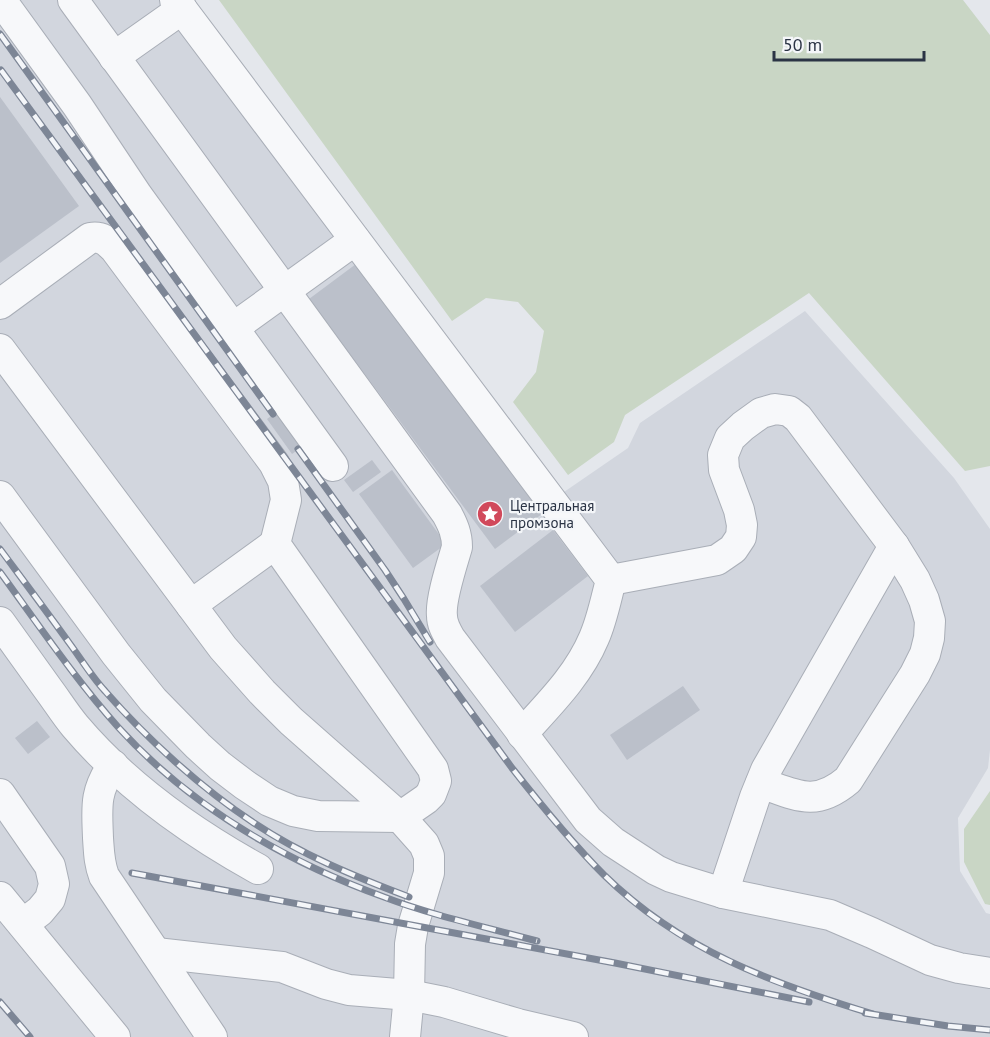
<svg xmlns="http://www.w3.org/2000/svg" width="990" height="1037" viewBox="0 0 990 1037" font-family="'PT Sans',sans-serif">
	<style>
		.built { fill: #d2d6de }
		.green { fill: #c9d6c5 }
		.building { fill: #bbc0ca }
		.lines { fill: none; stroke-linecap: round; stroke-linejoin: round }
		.minor-casing { stroke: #a9aeb7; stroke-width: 32 }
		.minor { stroke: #f7f8fa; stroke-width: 30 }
		.rail-casing { stroke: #7d8696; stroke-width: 7 }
		.rail { stroke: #f4f6f9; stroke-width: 4.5; stroke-dasharray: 14; stroke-linecap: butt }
		.labels { text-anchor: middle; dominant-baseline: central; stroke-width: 4.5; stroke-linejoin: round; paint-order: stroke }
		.poi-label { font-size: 15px; fill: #2b3445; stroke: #f4f6f9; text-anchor: start }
	</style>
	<rect width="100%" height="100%" fill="#e4e7ec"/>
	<polygon class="built" points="0,0 194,0 562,499 564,492 628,448 640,423 805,311 954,478 990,529 990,750 988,768 958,818 960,871 986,913 990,914 990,1037 0,1037"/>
	<g class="green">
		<polygon points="219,0 963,0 990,35 990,466 965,471 809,293 625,415 614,442 568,475 513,402 536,372 544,331 518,302 486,298 452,321"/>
		<polygon points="990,791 990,905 985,904 964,862 964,829"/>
	</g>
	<g class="building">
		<polygon points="0,97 79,206 0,263"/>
		<polygon points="356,264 542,514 495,549 309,299"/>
		<polygon points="282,408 307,443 292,454 267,419"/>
		<polygon points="372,460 381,472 353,492 344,480"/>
		<polygon points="392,470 446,544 413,568 359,494"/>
		<polygon points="553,530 588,576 515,632 480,586"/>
		<polygon points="683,686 700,710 627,760 610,735"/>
		<polygon points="37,721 50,737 28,754 15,738"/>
	</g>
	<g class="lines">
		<g class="minor-casing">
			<g id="minor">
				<polyline points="1,0 77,105 137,195 333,466"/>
				<path d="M73 0 447 514C453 525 457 534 457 547 452 564 440 600 442 616 442 624 446 631 450 638L588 820 613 842 656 870 671 877 723 893 830 915 872 933 930 960 959 968 990 973"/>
				<path d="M175 0 611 580C606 599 602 620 594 638 578 676 549 704 522 734"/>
				<polyline points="114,57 182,9"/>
				<path d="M0 304 90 238C102 236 107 241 115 249L274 463 283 481 286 500 275 544 433 769 436 781 431 794 426 799 400 817 318 816 293 811 269 801 245 785 220 766 198 746 153 700 116 654 0 496"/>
				<polyline points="233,328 355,240"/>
				<polyline points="0,349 223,648 262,692 291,721 400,817 424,844 429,856 429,873 413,926 410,944 409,995 405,1037"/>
				<path d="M611 580 717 560 733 549 741 537 742 525 739 510 724 470 723 455 730 438 743 426 761 413 775 409 789 411 798 418 894 546 915 580 924 600 930 621 929 638 925 654 915 674 848 780C815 808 796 795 761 783"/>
				<polyline points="191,605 275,544"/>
				<path d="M0 622C16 644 32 667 48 689 57 701 65 714 75 726 125 785 191 832 258 869"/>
				<path d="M113 765C94 792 97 808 98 838 99 852 99 863 104 876L212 1037"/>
				<polyline points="0,794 50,866 54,884 50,899 40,911 23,924"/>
				<polyline points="723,893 755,797 766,770 894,546"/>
				<polyline points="0,897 115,1037"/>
				<polyline points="156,953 282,967 326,984 349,990 409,995 444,1002 518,1024 573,1037"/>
			</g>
		</g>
		<use href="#minor" class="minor"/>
		<g class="rail-casing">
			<g id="rail">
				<polyline points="0,34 273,414"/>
				<path d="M1 70 512 768C541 805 571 842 604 875 682 951 772 983 873 1014"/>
				<polyline points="298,449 385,570 404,599 430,642"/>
				<path d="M0 549C23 580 47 612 70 644 81 659 92 677 105 691 147 739 201 788 254 823 302 855 356 877 409 897"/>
				<path d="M0 572C38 624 75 679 118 727 190 806 285 861 384 897 434 916 486 927 537 941"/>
				<polyline points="132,873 615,963 809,1002"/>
				<polyline points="0,1002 30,1037"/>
				<polyline points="865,1013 948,1026 990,1030"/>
			</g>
		</g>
		<use href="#rail" class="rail"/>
	</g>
	<defs>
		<g id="sight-disc" transform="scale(1.35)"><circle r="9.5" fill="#d1495b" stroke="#f4f6f9"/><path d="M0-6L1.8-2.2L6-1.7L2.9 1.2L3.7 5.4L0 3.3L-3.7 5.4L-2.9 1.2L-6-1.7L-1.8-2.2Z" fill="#fff"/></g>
	</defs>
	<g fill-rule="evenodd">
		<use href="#sight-disc" x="490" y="514"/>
	</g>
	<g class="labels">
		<g class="poi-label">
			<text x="510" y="505">Центральная<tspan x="510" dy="17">промзона</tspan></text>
		</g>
	</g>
	<path d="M774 51v9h150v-9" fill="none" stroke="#2b3445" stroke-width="3"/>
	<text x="783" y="51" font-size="18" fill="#2b3445" stroke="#f4f6f9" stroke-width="4.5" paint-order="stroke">50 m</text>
</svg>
